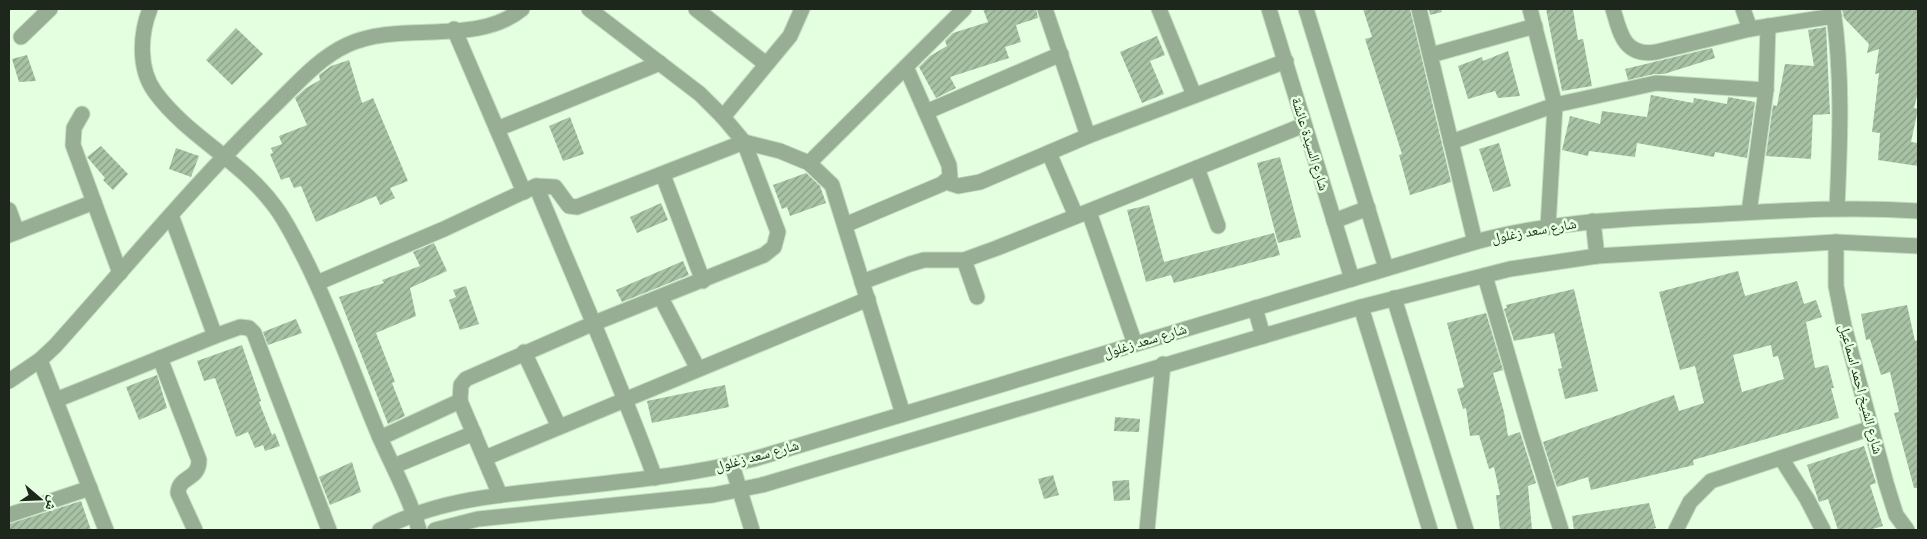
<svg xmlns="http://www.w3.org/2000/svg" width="1927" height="539" viewBox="0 0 1927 539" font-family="'Times New Roman','Noto Naskh Arabic',serif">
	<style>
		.building { fill: url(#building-hatch); fill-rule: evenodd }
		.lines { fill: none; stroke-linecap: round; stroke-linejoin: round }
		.minor-casing { stroke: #c4dcc1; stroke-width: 17 }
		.minor { stroke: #97ae94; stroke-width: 15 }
		.labels { text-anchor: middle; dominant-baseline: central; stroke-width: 5; stroke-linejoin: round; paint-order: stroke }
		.street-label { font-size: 14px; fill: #1d271c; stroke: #e4ffe0 }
	</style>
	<defs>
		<pattern id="building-hatch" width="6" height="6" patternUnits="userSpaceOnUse" patternTransform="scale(1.25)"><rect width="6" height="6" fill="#a8c2a5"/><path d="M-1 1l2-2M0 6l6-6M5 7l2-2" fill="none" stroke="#889e86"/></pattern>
	</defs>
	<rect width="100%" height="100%" fill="#e4ffe0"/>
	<g class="building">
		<polygon points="983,9 1036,9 1038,18 1016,25 1021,42 1005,47 1009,58 950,77 956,88 936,98 919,67 930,56 947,46 945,41 953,33 988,22"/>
		<polygon points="1363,9 1410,9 1451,182 1410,195 1399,155 1402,154 1365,39 1372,37"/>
		<polygon points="1429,9 1441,9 1442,12 1430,15"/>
		<polygon points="1546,9 1573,9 1578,40 1583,39 1592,86 1562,91"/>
		<polygon points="1842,9 1918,9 1918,92 1914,108 1918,109 1911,142 1918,143 1918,166 1878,160 1880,133 1872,132 1879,73 1875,74 1879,49 1867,53 1869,44 1844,18"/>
		<polygon points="1826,27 1830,114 1813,115 1811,159 1766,156 1773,105 1777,106 1785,64 1814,66 1808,30"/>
		<polygon points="236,28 263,54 232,85 206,60"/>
		<polygon points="1157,36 1165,55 1150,61 1164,94 1142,103 1120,52"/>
		<polygon points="1712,48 1715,58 1664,74 1654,74 1628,80 1625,69"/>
		<polygon points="1508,51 1520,96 1498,98 1495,91 1468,99 1458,66 1482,57 1483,61"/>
		<polygon points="27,55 36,81 19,82 12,59"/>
		<polygon points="349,60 362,103 373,98 408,181 390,188 395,198 380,205 376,196 316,222 301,186 294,188 289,177 281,180 270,154 273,153 271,148 282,144 279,136 307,125 295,98 306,88 320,80 319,75 331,66"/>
		<polygon points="1651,95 1693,103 1694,98 1727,104 1728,97 1755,102 1747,158 1715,152 1714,157 1637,143 1635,157 1589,151 1588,156 1562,150 1570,116 1600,124 1602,111 1647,117"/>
		<polygon points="570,117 584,154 563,161 549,126"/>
		<polygon points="1499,143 1511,186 1493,192 1479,149"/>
		<polygon points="101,146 128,174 113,190 103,180 105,178 87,157"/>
		<polygon points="176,148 199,156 191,177 169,169"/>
		<polygon points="1280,157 1301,237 1278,243 1257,163"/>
		<polygon points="806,173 820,186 826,203 790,216 787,207 782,209 773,185"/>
		<polygon points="661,203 668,220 637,233 630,217"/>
		<polygon points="1149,205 1164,262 1274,233 1280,255 1174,283 1171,275 1146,282 1127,210"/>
		<polygon points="434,243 447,271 410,288 416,316 376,333 395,382 392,383 405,416 388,424 339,297 384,283 382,280 420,266 413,252"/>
		<polygon points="683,261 689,275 622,302 616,290"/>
		<path d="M1738 271 1745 296 1797 281 1804 304 1816 300 1822 317 1806 322 1815 368 1828 365 1834 388H1831L1839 418 1693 460 1694 465 1591 490 1588 477 1557 487 1543 442 1674 395 1679 411 1704 403 1695 366 1680 370 1659 292ZM1771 345 1773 357 1778 356 1784 379 1742 392 1733 355Z"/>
		<polygon points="466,286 479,324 460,330 449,300 456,297 453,290"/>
		<polygon points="1574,289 1598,391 1565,399 1558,369 1562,368 1554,333 1514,341 1504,309 1507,308 1506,305"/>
		<polygon points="1907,305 1915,341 1918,340 1918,488 1914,488 1894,413 1899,412 1890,372 1881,375 1870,339 1866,340 1861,314"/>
		<polygon points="1486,313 1503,370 1493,373 1504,412 1508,436 1520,432 1536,483 1528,486 1532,530 1500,530 1496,495 1500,495 1494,467 1489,469 1479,435 1470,436 1466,408 1463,409 1457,389 1464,387 1447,323"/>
		<polygon points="296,319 302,333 268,345 263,332"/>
		<polygon points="242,345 261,401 259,402 272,435 275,433 280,446 265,451 263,445 255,448 248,432 236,437 215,378 204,381 197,361"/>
		<polygon points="157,375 167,408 139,420 126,387"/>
		<polygon points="725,385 729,407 652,423 647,401"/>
		<polygon points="1115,417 1140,419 1139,432 1114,431"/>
		<polygon points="1864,446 1876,483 1870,485 1883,526 1869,530 1838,530 1828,499 1819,502 1807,465"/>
		<polygon points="352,462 361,492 330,505 319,477"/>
		<polygon points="1053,475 1059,495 1044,499 1038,479"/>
		<polygon points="1129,480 1130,500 1114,501 1112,481"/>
		<polygon points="81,501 91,530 9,530 9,524"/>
		<polygon points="1649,503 1656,528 1648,530 1574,530 1572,516"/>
	</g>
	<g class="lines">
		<g class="minor-casing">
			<g id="minor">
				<path d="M150 9C140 34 138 69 155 92 187 136 240 160 273 204 286 220 295 240 305 259 332 313 352 370 375 426 389 461 409 494 419 530"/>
				<polyline points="696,9 766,64"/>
				<polyline points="1045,9 1088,136"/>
				<polyline points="1159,9 1194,95"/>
				<polyline points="1269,9 1352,279"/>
				<polyline points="1306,9 1386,268"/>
				<polyline points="1419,9 1475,242"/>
				<polyline points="1530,9 1555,105 1548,227"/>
				<path d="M1613 9C1620 33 1624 57 1656 52L1750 29 1834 16"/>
				<polyline points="1743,9 1750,29"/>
				<path d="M1833 9C1843 75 1840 141 1837 208"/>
				<polyline points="454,29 524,192"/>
				<polyline points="21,37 50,9"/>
				<polyline points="1431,55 1535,26"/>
				<polyline points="926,112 1061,54"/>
				<polyline points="82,114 74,128 73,145 120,273"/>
				<polyline points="723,117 790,36 802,9"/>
				<polyline points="497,129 660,63"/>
				<polyline points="1451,142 1555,105 1656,83 1766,90"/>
				<polyline points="1049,153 1076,216"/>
				<polyline points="809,163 964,9"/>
				<polyline points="1197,168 1218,226"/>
				<polyline points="663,175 703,281"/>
				<polyline points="946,182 958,186 980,182 1088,136 1286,61"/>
				<path d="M536 186C576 283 619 379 655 478"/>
				<polyline points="9,210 17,232"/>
				<polyline points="1089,212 1135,344"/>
				<polyline points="1749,212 1766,90 1768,26"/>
				<polyline points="171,215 215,336"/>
				<polyline points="1334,221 1368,208"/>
				<polyline points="1593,221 1597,256"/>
				<polyline points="845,225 942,184 950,177 949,165 906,67"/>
				<polyline points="9,235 94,202"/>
				<polyline points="1836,242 1836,286 1844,326 1886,483 1896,515 1907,530"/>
				<polyline points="964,260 977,297"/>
				<polyline points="1485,276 1531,435 1561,530"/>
				<polyline points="862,282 910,264 924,260 964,260 997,248 1304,125"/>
				<polyline points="317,283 444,229 536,186 555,187 569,206 577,207 744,142 780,151 809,163 832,185 903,414"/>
				<polyline points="661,298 698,369"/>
				<polyline points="1394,298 1466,530"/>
				<polyline points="1361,307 1430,530"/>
				<polyline points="1255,308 1263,336"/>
				<polyline points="524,352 559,427"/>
				<path d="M160 358 199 460C199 481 179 475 178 493L195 530"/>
				<polyline points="40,360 106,530"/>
				<path d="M9 381 40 360 55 346C127 266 195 183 272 108 295 86 317 59 347 45 400 20 476 47 522 9"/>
				<polyline points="56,400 215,336 240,327 249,328 254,333 329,530"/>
				<polyline points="460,401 500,495"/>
				<polyline points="380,438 460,401 461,385 466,379 592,324 764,255 774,247 778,232 744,142 723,117 700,94 589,9"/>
				<polyline points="485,458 868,299"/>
				<polyline points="1781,458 1807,499 1823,530"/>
				<polyline points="732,465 752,530"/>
				<polyline points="394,466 474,433"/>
				<polyline points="9,515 90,488"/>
				<path d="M380 530C437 499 500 495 564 488 628 481 691 475 754 459L1475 242C1551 221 1628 219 1705 215 1777 211 1847 206 1918 211"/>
				<polyline points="435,530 478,519 713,495 762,485 1361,307 1510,269 1597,256 1836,242 1918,246"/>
				<polyline points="1147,530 1163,364"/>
				<polyline points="1676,530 1690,502 1711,481 1871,428"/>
			</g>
		</g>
		<use href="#minor" class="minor"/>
	</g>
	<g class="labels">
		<g class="street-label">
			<text transform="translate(1310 144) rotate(73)">شارع السيدة عائشة</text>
			<text transform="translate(1534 231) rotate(-10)">شارع سعد زغلول</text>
			<text transform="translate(1145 341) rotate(-17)">شارع سعد زغلول</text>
			<text transform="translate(1861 389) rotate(75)">شارع الشيخ احمد اسماعيل</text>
			<text transform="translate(757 456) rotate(-15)">شارع سعد زغلول</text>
		</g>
	</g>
	<rect width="1927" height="539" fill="none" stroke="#1d271c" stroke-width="20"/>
	<g transform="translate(40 499) rotate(109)" stroke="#e4ffe0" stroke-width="4" paint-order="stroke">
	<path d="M0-4L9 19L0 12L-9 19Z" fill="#1d271c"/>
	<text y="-8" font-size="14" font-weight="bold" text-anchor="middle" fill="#1d271c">ش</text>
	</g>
</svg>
